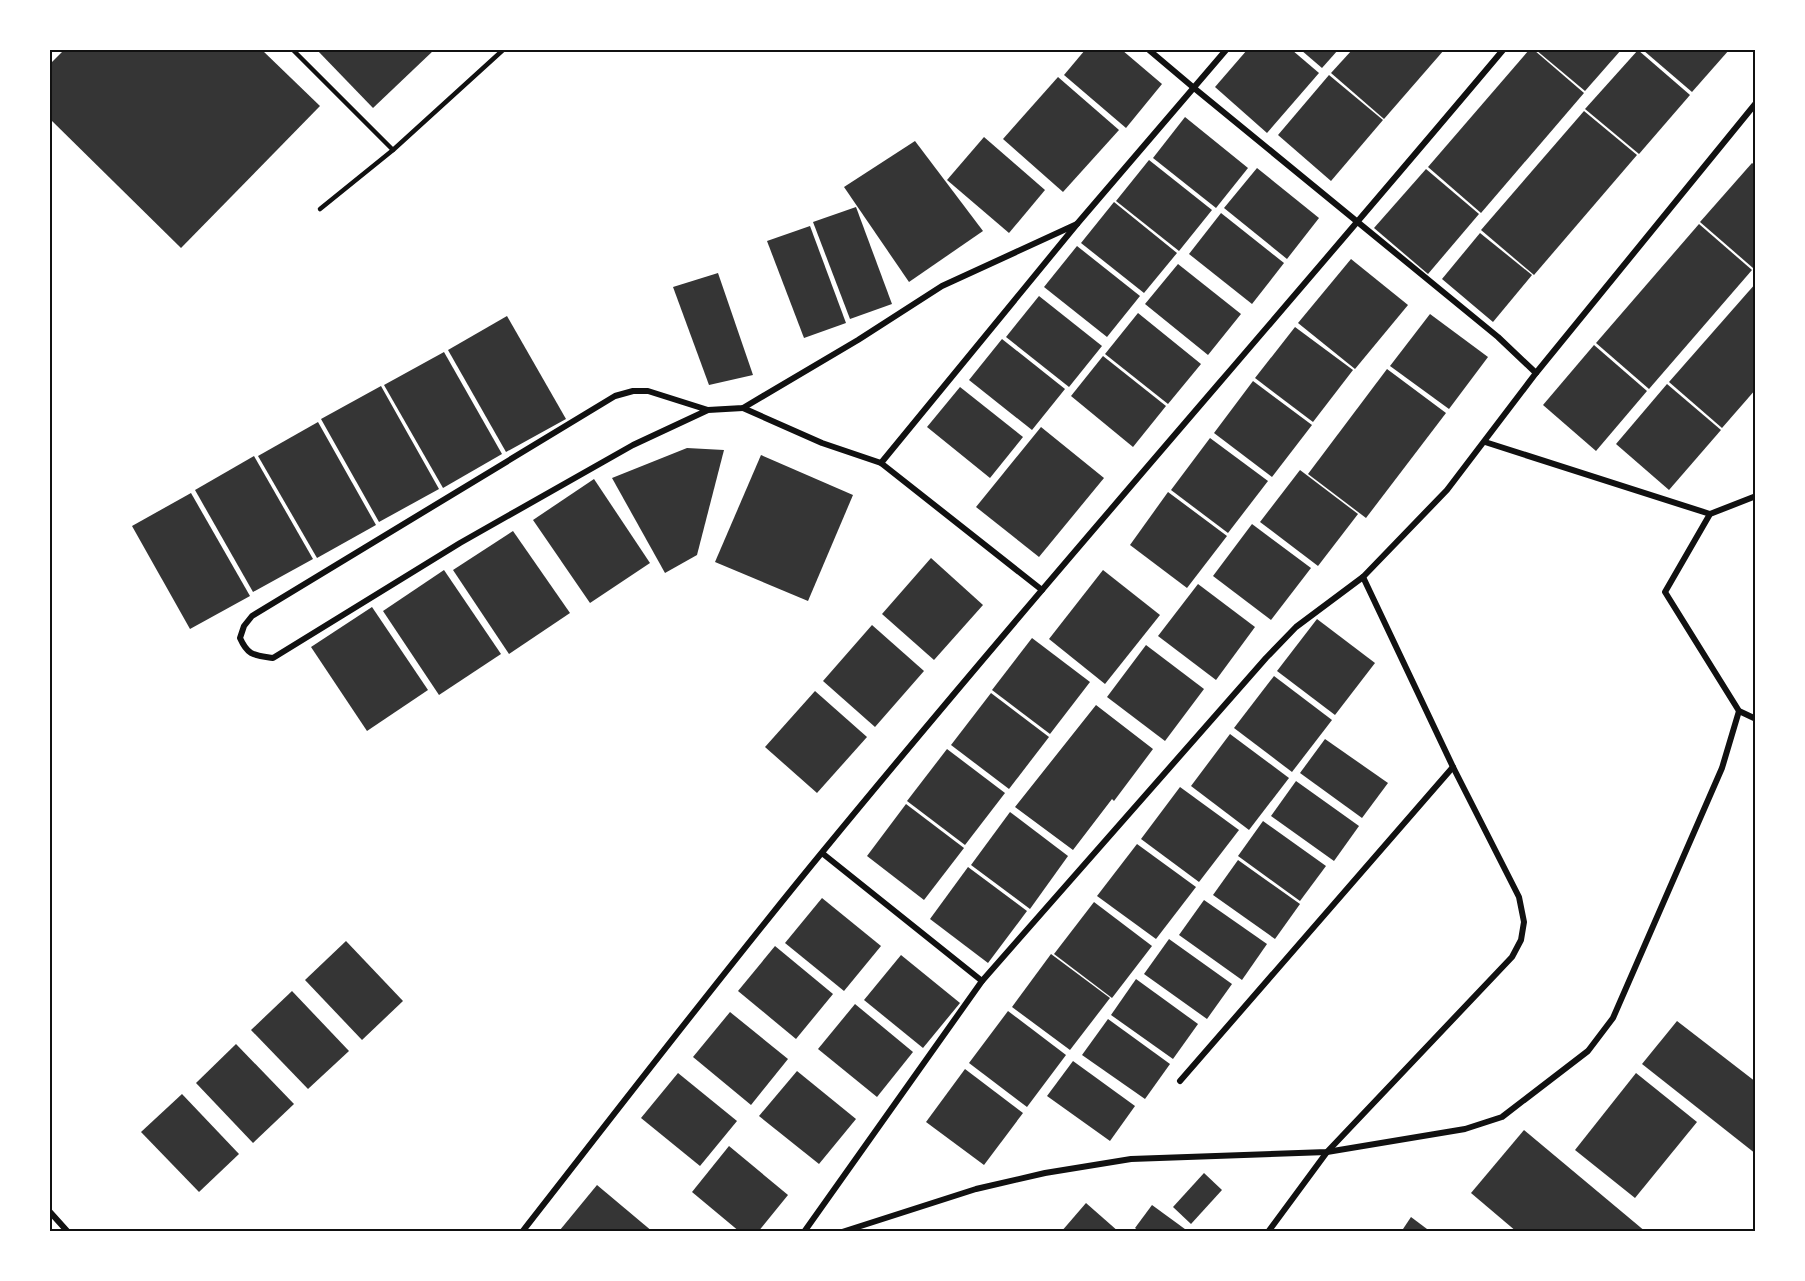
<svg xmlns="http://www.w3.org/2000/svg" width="1805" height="1281" viewBox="0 0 1805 1281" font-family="Montserrat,sans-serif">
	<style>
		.building { fill: #353535 }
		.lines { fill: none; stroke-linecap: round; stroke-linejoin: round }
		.service { stroke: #111; stroke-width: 4.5 }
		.minor { stroke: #111; stroke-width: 6 }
		.neatline { fill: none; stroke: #111; stroke-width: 2 }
	</style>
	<rect width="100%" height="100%" fill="#fff"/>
	<g class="building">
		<polygon points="64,50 262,50 320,106 181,248 50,119 50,64"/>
		<polygon points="317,50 434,50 373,108"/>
		<polygon points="1085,50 1122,50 1162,84 1126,128 1064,75"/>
		<polygon points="1247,50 1292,50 1319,73 1267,133 1215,87"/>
		<polygon points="1301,50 1338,50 1322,68"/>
		<polygon points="1352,50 1444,50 1384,119 1331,73"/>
		<polygon points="1529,50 1534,50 1584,93 1481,213 1428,167"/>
		<polygon points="1536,50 1621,50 1585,91"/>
		<polygon points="1638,50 1690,95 1639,154 1585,109"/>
		<polygon points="1643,50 1729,50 1692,92"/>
		<polygon points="1329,75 1383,120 1331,181 1278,135"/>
		<polygon points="1058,77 1119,130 1063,192 1003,139"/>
		<polygon points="1584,111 1637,155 1534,275 1481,230"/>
		<polygon points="1185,117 1248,168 1216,208 1153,158"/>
		<polygon points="984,137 1045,190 1009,233 947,180"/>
		<polygon points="915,141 983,231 909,282 844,187"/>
		<polygon points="1149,160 1212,210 1179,251 1116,201"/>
		<polygon points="1752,163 1756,166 1756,265 1753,268 1700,222"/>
		<polygon points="1257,168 1319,218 1287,259 1224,208"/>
		<polygon points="1426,169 1479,214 1428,274 1374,228"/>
		<polygon points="1114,202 1177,253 1144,293 1081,243"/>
		<polygon points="856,207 892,304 850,319 813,222"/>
		<polygon points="1221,213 1284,263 1252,304 1189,254"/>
		<polygon points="1699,224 1752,270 1649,389 1596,343"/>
		<polygon points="810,226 846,323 804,338 767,241"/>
		<polygon points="1480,233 1532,275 1493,322 1442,279"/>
		<polygon points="1077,246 1140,296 1107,337 1044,287"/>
		<polygon points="1351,259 1408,305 1355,369 1298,323"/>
		<polygon points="1178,264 1241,314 1208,355 1145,304"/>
		<polygon points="718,273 753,375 709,385 673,287"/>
		<polygon points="1756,283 1756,389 1722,428 1669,382"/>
		<polygon points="1039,296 1102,346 1069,387 1006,337"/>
		<polygon points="1138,313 1201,364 1168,404 1105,354"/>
		<polygon points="1430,314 1488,357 1449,409 1390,366"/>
		<polygon points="507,316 566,419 506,452 448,350"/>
		<polygon points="1295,327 1353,370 1313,422 1255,378"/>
		<polygon points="1002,339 1065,389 1032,430 969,380"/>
		<polygon points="1594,345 1647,391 1596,451 1543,405"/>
		<polygon points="444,352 502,454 443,488 384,385"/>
		<polygon points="1103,356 1166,406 1133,447 1071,396"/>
		<polygon points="1387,369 1446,413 1366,518 1308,474"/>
		<polygon points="1253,381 1312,425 1272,477 1214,433"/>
		<polygon points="1667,384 1721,430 1669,490 1616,444"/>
		<polygon points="381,386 439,489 379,522 321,419"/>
		<polygon points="960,387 1023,437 990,478 927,427"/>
		<polygon points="318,422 376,525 317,558 258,456"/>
		<polygon points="1041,427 1104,478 1039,557 976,507"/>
		<polygon points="1210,438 1268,481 1228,533 1171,490"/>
		<polygon points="687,448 724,450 697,555 665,573 612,478"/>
		<polygon points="761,455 853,495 808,601 715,562"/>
		<polygon points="254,456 313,559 253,592 195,490"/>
		<polygon points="1300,470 1358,514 1318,566 1260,522"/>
		<polygon points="594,479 650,563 590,603 533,520"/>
		<polygon points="1168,492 1227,536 1187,588 1130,545"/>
		<polygon points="191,493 250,596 190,629 132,526"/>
		<polygon points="1252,524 1311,568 1271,620 1213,576"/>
		<polygon points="513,531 570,613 509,654 453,570"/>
		<polygon points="931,558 983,605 934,660 882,614"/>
		<polygon points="444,570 501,654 439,695 383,611"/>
		<polygon points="1103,570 1160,615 1105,684 1049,639"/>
		<polygon points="1198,584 1255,627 1216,680 1158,636"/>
		<polygon points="372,607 428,690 367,731 311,647"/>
		<polygon points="1317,619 1375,663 1335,715 1277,671"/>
		<polygon points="872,625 924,671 875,727 823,681"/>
		<polygon points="1032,638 1090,682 1050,734 992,690"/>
		<polygon points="1146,645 1204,689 1165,741 1107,697"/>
		<polygon points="1274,676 1332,720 1292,772 1234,728"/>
		<polygon points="815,691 867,737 817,793 765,747"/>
		<polygon points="991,693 1049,737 1009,789 951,745"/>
		<polygon points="1096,705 1153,749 1114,801 1112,799 1073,850 1015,807"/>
		<polygon points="1230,734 1289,778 1249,830 1191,786"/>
		<polygon points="1325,739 1388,783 1362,818 1300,773"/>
		<polygon points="947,749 1005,793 965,845 907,801"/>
		<polygon points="1296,781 1359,826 1334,861 1271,816"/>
		<polygon points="1180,787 1239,830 1199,882 1141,839"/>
		<polygon points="906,804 964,848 924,900 867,856"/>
		<polygon points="1010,812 1068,856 1030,909 971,865"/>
		<polygon points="1263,821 1326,866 1300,901 1238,856"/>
		<polygon points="1137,844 1196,887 1156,939 1097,896"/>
		<polygon points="1238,860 1300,904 1275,939 1213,895"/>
		<polygon points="968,867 1027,911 988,963 930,919"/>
		<polygon points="822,898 881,946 844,991 785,943"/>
		<polygon points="1204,900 1267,944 1242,980 1179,935"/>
		<polygon points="1094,902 1152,946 1112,998 1054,954"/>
		<polygon points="1169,939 1232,984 1207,1019 1144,974"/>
		<polygon points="346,941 403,1001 362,1040 305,980"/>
		<polygon points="775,946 833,994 796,1039 738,991"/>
		<polygon points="1051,954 1110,998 1070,1050 1012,1007"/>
		<polygon points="901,955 960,1003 923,1048 864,1000"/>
		<polygon points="1136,979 1198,1024 1173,1059 1111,1015"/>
		<polygon points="292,991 349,1051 308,1089 251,1030"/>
		<polygon points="855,1004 913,1052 877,1097 818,1049"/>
		<polygon points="1008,1011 1066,1055 1027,1107 969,1063"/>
		<polygon points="730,1012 788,1059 751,1105 693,1057"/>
		<polygon points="1108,1019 1170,1064 1145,1099 1082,1055"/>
		<polygon points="1677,1021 1756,1082 1756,1154 1642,1064"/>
		<polygon points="236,1044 294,1104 253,1143 196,1083"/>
		<polygon points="1073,1061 1135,1106 1110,1141 1047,1096"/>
		<polygon points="965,1069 1023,1113 984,1165 926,1122"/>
		<polygon points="797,1071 856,1119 819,1164 759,1116"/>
		<polygon points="678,1073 737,1121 700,1166 641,1118"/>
		<polygon points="1636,1073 1697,1122 1635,1198 1575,1150"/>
		<polygon points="182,1094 239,1154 199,1192 141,1132"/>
		<polygon points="1524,1130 1646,1232 1517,1232 1471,1193"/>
		<polygon points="729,1146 788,1195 758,1232 740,1232 692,1192"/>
		<polygon points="1204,1173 1222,1190 1191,1224 1173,1207"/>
		<polygon points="597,1185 653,1232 560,1230"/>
		<polygon points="1086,1203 1119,1232 1061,1232"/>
		<polygon points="1152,1205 1189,1232 1140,1232 1135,1228"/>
		<polygon points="1411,1217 1431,1232 1401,1232"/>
	</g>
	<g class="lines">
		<g class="service">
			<polyline points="293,50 393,150"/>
			<polyline points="320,209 393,150 503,50"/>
		</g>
		<g class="minor">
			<polyline points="1149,50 1194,88 1498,337 1536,373"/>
			<polyline points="743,408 822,443 881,463 1042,590"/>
			<path d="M708 410 648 391H633L615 396 252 616 244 626 240 638C248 656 254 655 273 658L460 543 633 445 708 410 743 408 858 340 942 286 1077 224"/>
			<polyline points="1485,442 1710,514"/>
			<polyline points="881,463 1077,224 1226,50"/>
			<polyline points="1756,496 1710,514 1665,592 1739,711 1756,719"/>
			<polyline points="822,853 982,981"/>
			<polyline points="1180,1081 1453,767"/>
			<polyline points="50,1212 68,1232"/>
			<path d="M522 1232C622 1104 721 975 824 850 1046 580 1278 318 1503 50"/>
			<polyline points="804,1232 982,981 1266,658 1296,627 1363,577 1447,490 1536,373 1756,103"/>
			<polyline points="842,1232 976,1189 1045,1173 1131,1159 1327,1152 1465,1129 1502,1117 1588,1051 1613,1018 1722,768 1739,711"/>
			<polyline points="1268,1232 1327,1152 1512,957 1521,940 1524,922 1519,897 1453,767 1363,577"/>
		</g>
	</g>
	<rect width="1805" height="1281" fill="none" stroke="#ffffff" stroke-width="102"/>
	<rect x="51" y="51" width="1703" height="1179" class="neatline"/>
</svg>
